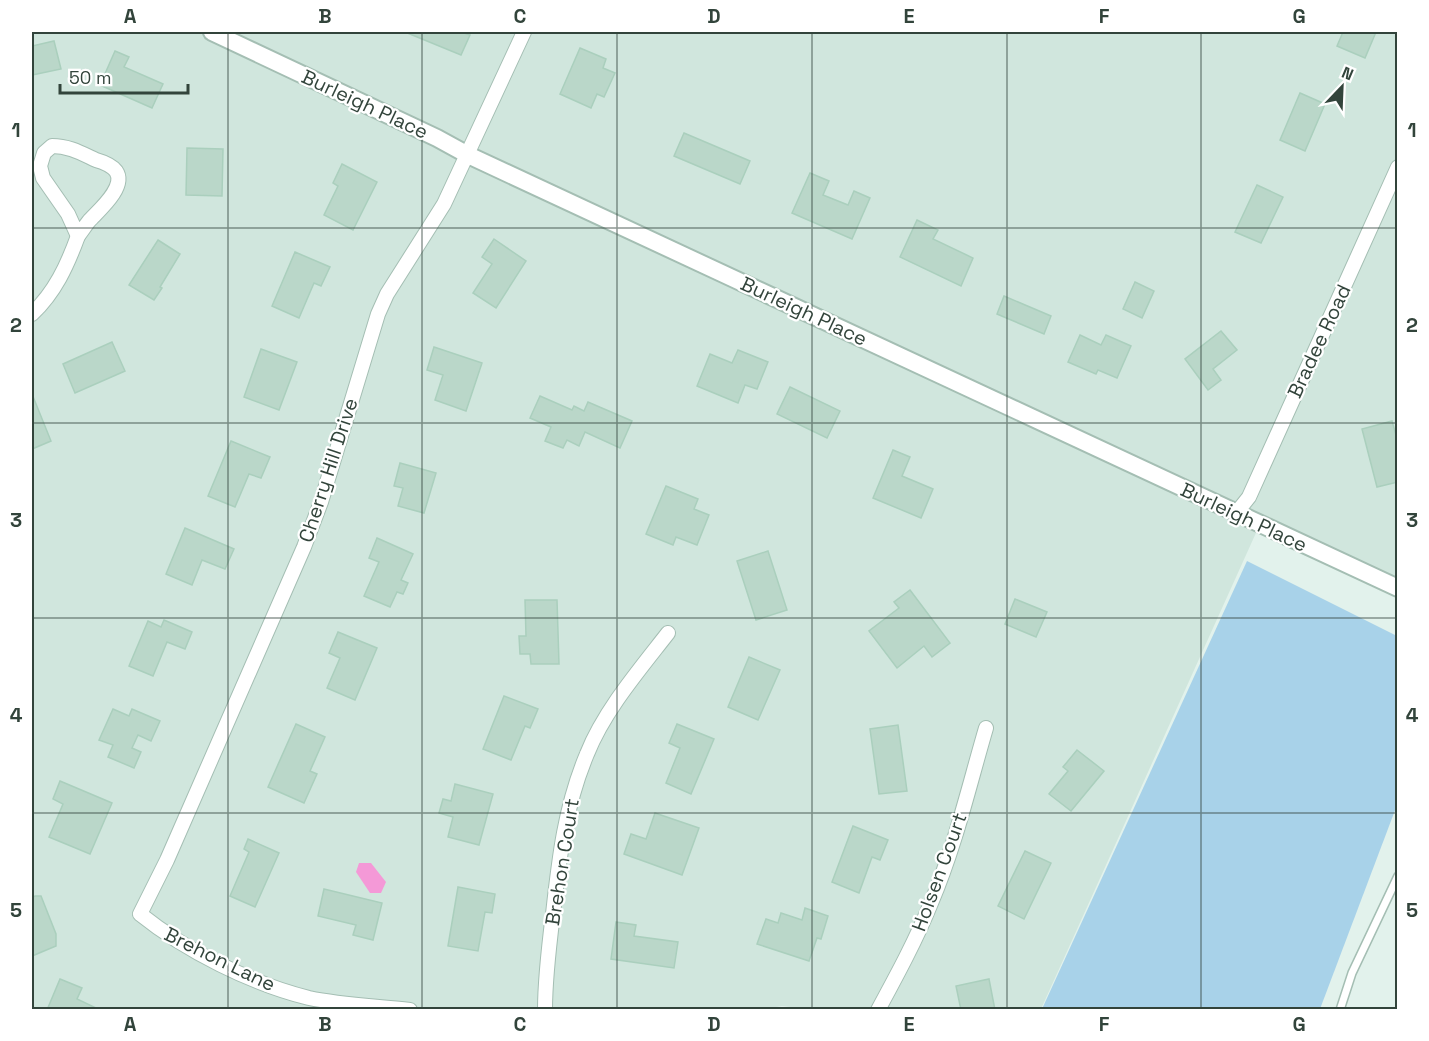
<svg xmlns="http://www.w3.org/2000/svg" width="1429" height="1041" viewBox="0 0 1429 1041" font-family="'Space Grotesk',sans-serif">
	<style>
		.residential { fill: #d0e6dd }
		.green { fill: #a8d2e9 }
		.water { fill: #f499d7 }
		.building { fill: #bad7c9; stroke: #aacfbd; stroke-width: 1.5 }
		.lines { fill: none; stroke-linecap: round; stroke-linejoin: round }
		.service-casing { stroke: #a4beb3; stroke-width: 10 }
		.minor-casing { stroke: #a4beb3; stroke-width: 16 }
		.tertiary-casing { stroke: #a4beb3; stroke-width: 20 }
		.service { stroke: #fff; stroke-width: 7 }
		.minor { stroke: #fff; stroke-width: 14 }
		.tertiary { stroke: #fff; stroke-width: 16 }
		.grid { fill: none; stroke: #32443b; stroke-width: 1.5; stroke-opacity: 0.55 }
		.labels { text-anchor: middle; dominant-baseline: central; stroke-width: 4.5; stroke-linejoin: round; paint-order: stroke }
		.street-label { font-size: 20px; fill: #32443b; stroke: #fff }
		.neatline { fill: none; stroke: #32443b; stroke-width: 2 }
		.grid-label { font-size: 20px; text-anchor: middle; font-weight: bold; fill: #32443b }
	</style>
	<rect width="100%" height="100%" fill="#e2f2ec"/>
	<polygon class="residential" points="32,32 1397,32 1397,583 1260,524 1041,1009 814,1010 782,1006 759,1010 32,1009"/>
	<polygon class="green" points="1247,561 1397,636 1397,805 1320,1009 1042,1009"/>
	<polygon class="water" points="359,863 371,863 386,882 381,893 370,893 356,872"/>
	<g class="building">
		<polygon points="405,32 461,32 470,35 461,55"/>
		<polygon points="1343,32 1376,32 1365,58 1337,46"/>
		<polygon points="54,41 61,69 32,75 32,46"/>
		<polygon points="580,48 606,59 603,68 615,73 604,97 597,94 591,108 560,94"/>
		<polygon points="115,51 129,57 124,67 163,84 152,108 100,85"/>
		<polygon points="1300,93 1325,104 1305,151 1280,140"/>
		<polygon points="684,133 750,161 740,184 674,156"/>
		<polygon points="187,148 223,149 222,196 186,195"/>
		<polygon points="342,164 377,182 353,230 324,215 338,186 333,183"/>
		<polygon points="810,173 829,181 823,195 848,205 854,191 870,198 852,239 792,213"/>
		<polygon points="1257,185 1283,197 1261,243 1235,232"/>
		<polygon points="917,220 938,230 933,239 973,258 961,286 900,257"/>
		<polygon points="494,239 526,261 496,308 473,293 492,264 482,257"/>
		<polygon points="158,240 180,254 160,287 162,288 154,300 129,285"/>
		<polygon points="295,252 330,267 321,286 314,283 299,318 272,306"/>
		<polygon points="1135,282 1154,291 1142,318 1123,309"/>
		<polygon points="1004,296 1051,316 1044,334 997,314"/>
		<polygon points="1221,331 1237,350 1213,369 1221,380 1208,390 1185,359"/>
		<polygon points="1080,335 1101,345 1106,335 1131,346 1117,378 1098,370 1096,374 1068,362"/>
		<polygon points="112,342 125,371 75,393 63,364"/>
		<polygon points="434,347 482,363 466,411 435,400 443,375 427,370"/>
		<polygon points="261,349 297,362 279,410 244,397"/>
		<polygon points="738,350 768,362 757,389 745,385 738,403 697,386 710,354 732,363"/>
		<polygon points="790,387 840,411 827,438 777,414"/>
		<polygon points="32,394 51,441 32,449"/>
		<polygon points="540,396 572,410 574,406 584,411 588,402 632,421 620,448 585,432 579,446 567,440 563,448 545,441 551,427 530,418"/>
		<polygon points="1392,421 1398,442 1398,482 1377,487 1362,429"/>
		<polygon points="231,441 270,457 261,478 249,474 235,507 208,496"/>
		<polygon points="893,450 910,457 902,476 933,489 921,518 873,498"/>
		<polygon points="400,463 436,473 424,513 398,506 403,488 394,486"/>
		<polygon points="666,486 698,499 694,509 709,515 697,545 676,537 673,545 646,534"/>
		<polygon points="185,528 234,549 225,569 202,560 192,585 166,574"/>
		<polygon points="377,538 413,554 401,580 408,583 403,594 397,592 390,607 364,596 379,562 369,558"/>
		<polygon points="768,551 787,610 756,620 737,561"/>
		<polygon points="910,590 950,643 932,657 924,646 897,668 869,631 899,608 894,602"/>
		<polygon points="1015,599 1047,612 1036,637 1005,624"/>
		<polygon points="525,600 557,600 559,664 531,664 530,654 520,654 519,636 526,636"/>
		<polygon points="164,620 192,632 185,649 167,642 153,676 129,666 148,621 161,627"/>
		<polygon points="338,632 377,648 355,700 327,688 340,658 329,653"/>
		<polygon points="749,657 780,670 758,720 728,707"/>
		<polygon points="504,696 538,709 530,728 525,726 511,760 483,749"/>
		<polygon points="113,709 129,716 132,709 160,721 151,741 138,735 132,748 141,752 134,768 108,757 113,745 99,740"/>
		<polygon points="296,724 325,737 310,771 317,774 304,803 268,787"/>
		<polygon points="677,724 714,739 691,794 666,783 680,748 669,743"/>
		<polygon points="898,725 907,791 879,794 870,729"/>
		<polygon points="1077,750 1104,771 1071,811 1049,794 1068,771 1063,767"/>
		<polygon points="60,781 112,803 90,854 49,837 63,804 53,799"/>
		<polygon points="455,784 493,794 479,845 448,837 453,817 439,813 443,799 451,801"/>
		<polygon points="655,813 699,828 682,875 624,854 631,834 646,839"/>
		<polygon points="853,826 888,840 880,860 872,857 859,893 832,882"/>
		<polygon points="248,839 279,853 255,907 230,896 249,852 244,849"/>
		<polygon points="1025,851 1051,863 1024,919 998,906"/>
		<polygon points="458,887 495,894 492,913 485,912 478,951 448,946"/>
		<polygon points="324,889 382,903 373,940 353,935 356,925 318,916"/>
		<polygon points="35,896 41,896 56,934 56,946 32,956 32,898"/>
		<polygon points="805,908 828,916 821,939 817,938 809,961 757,944 766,919 778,923 781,913 802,920"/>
		<polygon points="616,922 636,925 634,936 678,942 674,968 611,959"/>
		<polygon points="60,979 82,988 77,999 100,1010 47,1010"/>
		<polygon points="989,979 995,1010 961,1010 956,986"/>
	</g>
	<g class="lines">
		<g class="service-casing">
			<polyline id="service" points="1340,1010 1352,973 1398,876"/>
		</g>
		<g class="minor-casing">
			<g id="minor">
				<path d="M52 146C69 146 81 153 96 160 103 162 112 166 116 171 127 187 98 211 89 221 85 226 82 231 78 236L68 214 43 178 40 166 44 153Z"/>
				<path d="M32 314C55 292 67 266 78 236"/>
				<polyline points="1237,512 1249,497 1398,167"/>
				<path d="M410 1010C376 1006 342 1005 309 998 252 984 186 951 140 914L167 860 304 547 321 502 378 314 387 294 444 204 524 32"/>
				<path d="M545 1010C545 977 549 946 553 914 559 859 565 806 587 754 604 711 640 669 668 633"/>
				<path d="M878 1010C897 975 916 940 931 903 955 847 969 786 986 728"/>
			</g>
		</g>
		<g class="tertiary-casing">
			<polyline id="tertiary" points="212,32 437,138 468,155 1398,588"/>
		</g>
		<use href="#service" class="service"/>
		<use href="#minor" class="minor"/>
		<use href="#tertiary" class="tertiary"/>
	</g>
	<path class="grid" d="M228 32V1010M422 32V1010M617 32V1010M812 32V1010M1007 32V1010M1201 32V1010M32 228H1398M32 423H1398M32 618H1398M32 813H1398"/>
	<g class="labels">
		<g class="street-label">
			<text transform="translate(365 104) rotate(25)">Burleigh Place</text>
			<text transform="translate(804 311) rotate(25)">Burleigh Place</text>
			<text transform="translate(1319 341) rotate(-65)">Bradee Road</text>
			<text transform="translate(328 470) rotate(-72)">Cherry Hill Drive</text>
			<text transform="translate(1244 517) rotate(25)">Burleigh Place</text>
			<text transform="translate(562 862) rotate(-81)">Brehon Court</text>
			<text transform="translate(939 872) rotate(-70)">Holsen Court</text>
			<text transform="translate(220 959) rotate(26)">Brehon Lane</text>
		</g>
	</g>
	<rect width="1429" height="1041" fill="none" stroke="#ffffff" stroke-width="66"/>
	<g transform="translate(1342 87) rotate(23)" stroke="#ffffff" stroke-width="4.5" paint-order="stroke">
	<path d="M0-4.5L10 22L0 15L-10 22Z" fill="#32443b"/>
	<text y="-9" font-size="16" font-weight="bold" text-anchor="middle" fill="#32443b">N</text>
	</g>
	<path d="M60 84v9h128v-9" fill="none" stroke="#32443b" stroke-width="3"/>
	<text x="69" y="84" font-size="18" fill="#32443b" stroke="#ffffff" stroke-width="4.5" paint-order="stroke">50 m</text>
	<rect x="33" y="33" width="1363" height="975" class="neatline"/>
	<g class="grid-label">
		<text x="130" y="23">A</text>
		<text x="325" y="23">B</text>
		<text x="520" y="23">C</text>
		<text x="714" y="23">D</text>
		<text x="909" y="23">E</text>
		<text x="1104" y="23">F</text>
		<text x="1299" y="23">G</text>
		<text x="16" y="137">1</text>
		<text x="1412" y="137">1</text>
		<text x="16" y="332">2</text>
		<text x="1412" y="332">2</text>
		<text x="16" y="527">3</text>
		<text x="1412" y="527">3</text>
		<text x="16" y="722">4</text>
		<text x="1412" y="722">4</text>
		<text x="16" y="917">5</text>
		<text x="1412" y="917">5</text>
		<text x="130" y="1031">A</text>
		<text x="325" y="1031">B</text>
		<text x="520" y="1031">C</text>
		<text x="714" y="1031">D</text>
		<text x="909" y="1031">E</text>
		<text x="1104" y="1031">F</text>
		<text x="1299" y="1031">G</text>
	</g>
</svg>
